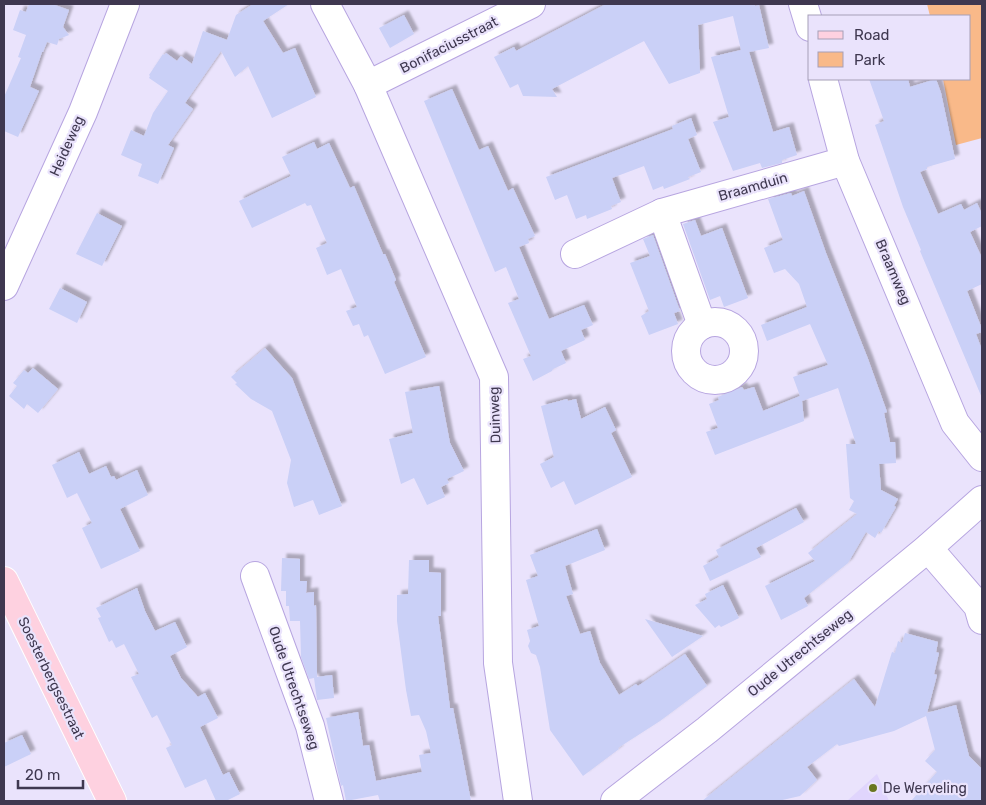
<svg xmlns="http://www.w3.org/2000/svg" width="986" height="805" viewBox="0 0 986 805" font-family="Rubik,sans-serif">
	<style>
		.built { fill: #e0d5fd }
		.green { fill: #f9b989 }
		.building { fill: #cad0f7; filter: url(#shadow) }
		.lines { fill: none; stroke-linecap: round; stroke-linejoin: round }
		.minor-casing { stroke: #b7a5e0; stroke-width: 30 }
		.major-casing { stroke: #fff; stroke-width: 30 }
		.minor { stroke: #fff; stroke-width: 28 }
		.major { stroke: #fed1e0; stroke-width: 28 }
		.poi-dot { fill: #697622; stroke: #eae3fc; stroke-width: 2 }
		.labels { text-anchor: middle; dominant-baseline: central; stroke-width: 4.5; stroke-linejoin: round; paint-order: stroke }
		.street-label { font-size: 14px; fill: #3f3850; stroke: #eae3fc }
		.poi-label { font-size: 14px; fill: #3f3850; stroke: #eae3fc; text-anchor: start }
	</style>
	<defs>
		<filter id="shadow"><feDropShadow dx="4.5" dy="-4.5" stdDeviation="1" flood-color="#0004"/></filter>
	</defs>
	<rect width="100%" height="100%" fill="#eae3fc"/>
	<polygon class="built" points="877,774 889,801 847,801"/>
	<polygon class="green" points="927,4 982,4 982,138 956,145 943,79 970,79 970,16 930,16"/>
	<g class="building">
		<polygon points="29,4 52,4 69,10 63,27 69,35 59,39 57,45 47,42 43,52 42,52 30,87 39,91 18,137 4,131 4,97 21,58 18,57 26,35 13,30 20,10 26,12"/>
		<polygon points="253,4 289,4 263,21 283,53 295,48 316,97 272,118 248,66 235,77 221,51 185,103 193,109 168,145 174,148 158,184 138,176 142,164 121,155 131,130 144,136 153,113 168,91 149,78 150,76 149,75 163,54 164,55 166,53 177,61 181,56 192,64 203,31 227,40 236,15"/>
		<polygon points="606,4 755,4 755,6 759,5 769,48 749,52 773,132 789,127 797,155 782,160 782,163 762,168 760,163 733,171 713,122 729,117 711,57 741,50 733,16 698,25 700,73 669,84 644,41 552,89 557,97 523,96 518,84 510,88 494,57 514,47 516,51"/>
		<polygon points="404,15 414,34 390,48 379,28"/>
		<polygon points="869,79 908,79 910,87 936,79 941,93 955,159 927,167 927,169 920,172 938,214 961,204 964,210 977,203 982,214 982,226 970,232 982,258 982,284 967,291 982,329 982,332 976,334 982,350 982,398 920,251 921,250 903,207 875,125 884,121"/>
		<polygon points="452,89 479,150 488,146 508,191 513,188 535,236 528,239 529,243 519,247 549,319 584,305 593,325 581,330 585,340 561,351 566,363 553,369 552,371 533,381 523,359 531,356 508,303 519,299 506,267 495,272 424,101"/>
		<polygon points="691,118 697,135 688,139 701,172 688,177 690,179 664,189 663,186 653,190 644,166 612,178 621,202 611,206 612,209 587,219 586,215 576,219 567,195 555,200 546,177 673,129 672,126"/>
		<polygon points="314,142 317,149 329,143 350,188 354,186 383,254 385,254 396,280 394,282 426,357 385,374 368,335 364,337 359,324 353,326 346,311 357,307 341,269 327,275 316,248 327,243 311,205 307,206 305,203 252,228 239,201 291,176 282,157"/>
		<polygon points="804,191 826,253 868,359 887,412 884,413 890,442 895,442 896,463 879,464 881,490 898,499 894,506 896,507 881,533 879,531 875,538 866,532 848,563 804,598 808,606 781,620 765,586 815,561 808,553 857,514 849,510 854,501 850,498 846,444 856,444 838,388 802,401 804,421 715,455 706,432 718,428 709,404 719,400 718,397 742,387 744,390 754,387 763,411 800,396 793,377 828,365 810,324 767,341 761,325 807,307 799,284 785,269 774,273 764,248 783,240 768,199 791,193 792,196"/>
		<polygon points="97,213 122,226 102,266 76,254"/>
		<polygon points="695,220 701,236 722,228 748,298 724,307 720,296 710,300 683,224"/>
		<polygon points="653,235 680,311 674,313 678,324 649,335 641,316 649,311 630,263 650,256 643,239"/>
		<polygon points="60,288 87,302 77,323 49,309"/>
		<polygon points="265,348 292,378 342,506 319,515 313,500 294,507 287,483 291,460 272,411 251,399 235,384 237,383 231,377"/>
		<polygon points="33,368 58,389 38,413 27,404 24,409 9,396 17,386 13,383 24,370 28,373"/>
		<polygon points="439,386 450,443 464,471 447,479 449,483 441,487 445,497 427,505 414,478 401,484 389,439 413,433 405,392"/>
		<polygon points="567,399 568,401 576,399 581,419 605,407 616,430 611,433 632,477 575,505 564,481 551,488 540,464 554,457 541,406"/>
		<polygon points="79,452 89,474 106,466 111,477 114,476 116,480 137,470 148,495 120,509 140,551 101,569 82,528 92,523 77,493 67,498 52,465"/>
		<polygon points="796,508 804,522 756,548 761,557 710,581 703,566 719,557 716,550"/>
		<polygon points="597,529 605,550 565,566 573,594 566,596 580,634 590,631 600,663 619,695 636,684 638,686 685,654 707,686 660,721 618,748 619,749 583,776 550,730 540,667 536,655 531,653 528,646 530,641 527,630 539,626 526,580 538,576 530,555"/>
		<polygon points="282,558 300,559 300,581 307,581 306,593 314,592 314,606 316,605 317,677 332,675 334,698 317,700 314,678 309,679 301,657 300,621 290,621 289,606 286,606 286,591 281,591"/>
		<polygon points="409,560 429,560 429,572 441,573 441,616 438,616 450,708 453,708 471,801 380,801 378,795 346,801 343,785 341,786 326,718 358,712 363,746 369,745 376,781 422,772 419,755 431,753 426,731 419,715 411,716 406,690 397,621 397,595 408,594"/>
		<polygon points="723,585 739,618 721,627 719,625 715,628 695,605 707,599 705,594"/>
		<polygon points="137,588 145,611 155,631 175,622 187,647 170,656 181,678 198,697 205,693 218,718 200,727 223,775 229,772 240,794 226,801 216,801 206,779 185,788 166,748 172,745 157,715 152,718 131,677 139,674 124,644 116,648 112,640 109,642 98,618 101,617 96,608"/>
		<polygon points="645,619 703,636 672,657"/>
		<polygon points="905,633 938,642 936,652 939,653 934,674 937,675 927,713 956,705 969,756 982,769 982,801 911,801 937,772 925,761 935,750 926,716 894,731 839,746 837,744 807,767 817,780 800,796 778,801 702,801 854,679 875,707 892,652 895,653 898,641 902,643"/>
		<polygon points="22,735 31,754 4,767 4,743"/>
	</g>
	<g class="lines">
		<g class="minor-casing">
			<g id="minor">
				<polyline points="325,4 368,85 494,377 498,663 518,801"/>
				<polyline points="803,4 810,27"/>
				<polyline points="823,79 845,161 955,423 982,457"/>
				<polyline points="368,85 531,4"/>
				<polyline points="662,213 702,325"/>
				<polyline points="575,254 662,213 845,161"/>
				<polyline points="4,286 83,112 125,4"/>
				<circle cx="715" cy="351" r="29"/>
				<polyline points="928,548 978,606 982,620"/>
				<polyline points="255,576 310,726 329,801"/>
				<polyline points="615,801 707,730 928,548 982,500"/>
			</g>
		</g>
		<g class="major-casing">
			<polyline id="major" points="4,581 112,801"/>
		</g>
		<use href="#minor" class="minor"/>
		<use href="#major" class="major"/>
	</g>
	<circle class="poi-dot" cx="873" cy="788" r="5"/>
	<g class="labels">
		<g class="street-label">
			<text transform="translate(449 45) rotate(-27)">Bonifaciusstraat</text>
			<text transform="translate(67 146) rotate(-66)">Heideweg</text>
			<text transform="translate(753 187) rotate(-16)">Braamduin</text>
			<text transform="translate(893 272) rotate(67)">Braamweg</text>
			<text transform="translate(495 415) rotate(-92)">Duinweg</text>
			<text transform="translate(800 653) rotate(-39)">Oude Utrechtseweg</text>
			<text transform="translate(51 678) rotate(64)">Soesterbergsestraat</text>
			<text transform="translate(294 688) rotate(71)">Oude Utrechtseweg</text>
		</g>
		<g class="poi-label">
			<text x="883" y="788">De Werveling</text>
		</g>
	</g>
	<rect width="986" height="805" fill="none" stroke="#3f3850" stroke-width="10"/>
	<rect x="808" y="15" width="162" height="65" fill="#eae3fc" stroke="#a69fb7"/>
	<rect x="818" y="31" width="25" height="8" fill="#fed1e0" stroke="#a69fb7"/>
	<text x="854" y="40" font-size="15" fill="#3f3850">Road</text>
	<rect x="818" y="52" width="25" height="15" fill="#f9b989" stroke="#a69fb7"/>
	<text x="854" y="65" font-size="15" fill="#3f3850">Park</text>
	<path d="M18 780v8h65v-8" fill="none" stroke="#3f3850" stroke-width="2.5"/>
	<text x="25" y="780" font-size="15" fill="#3f3850" stroke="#eae3fc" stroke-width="4" paint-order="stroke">20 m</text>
</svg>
